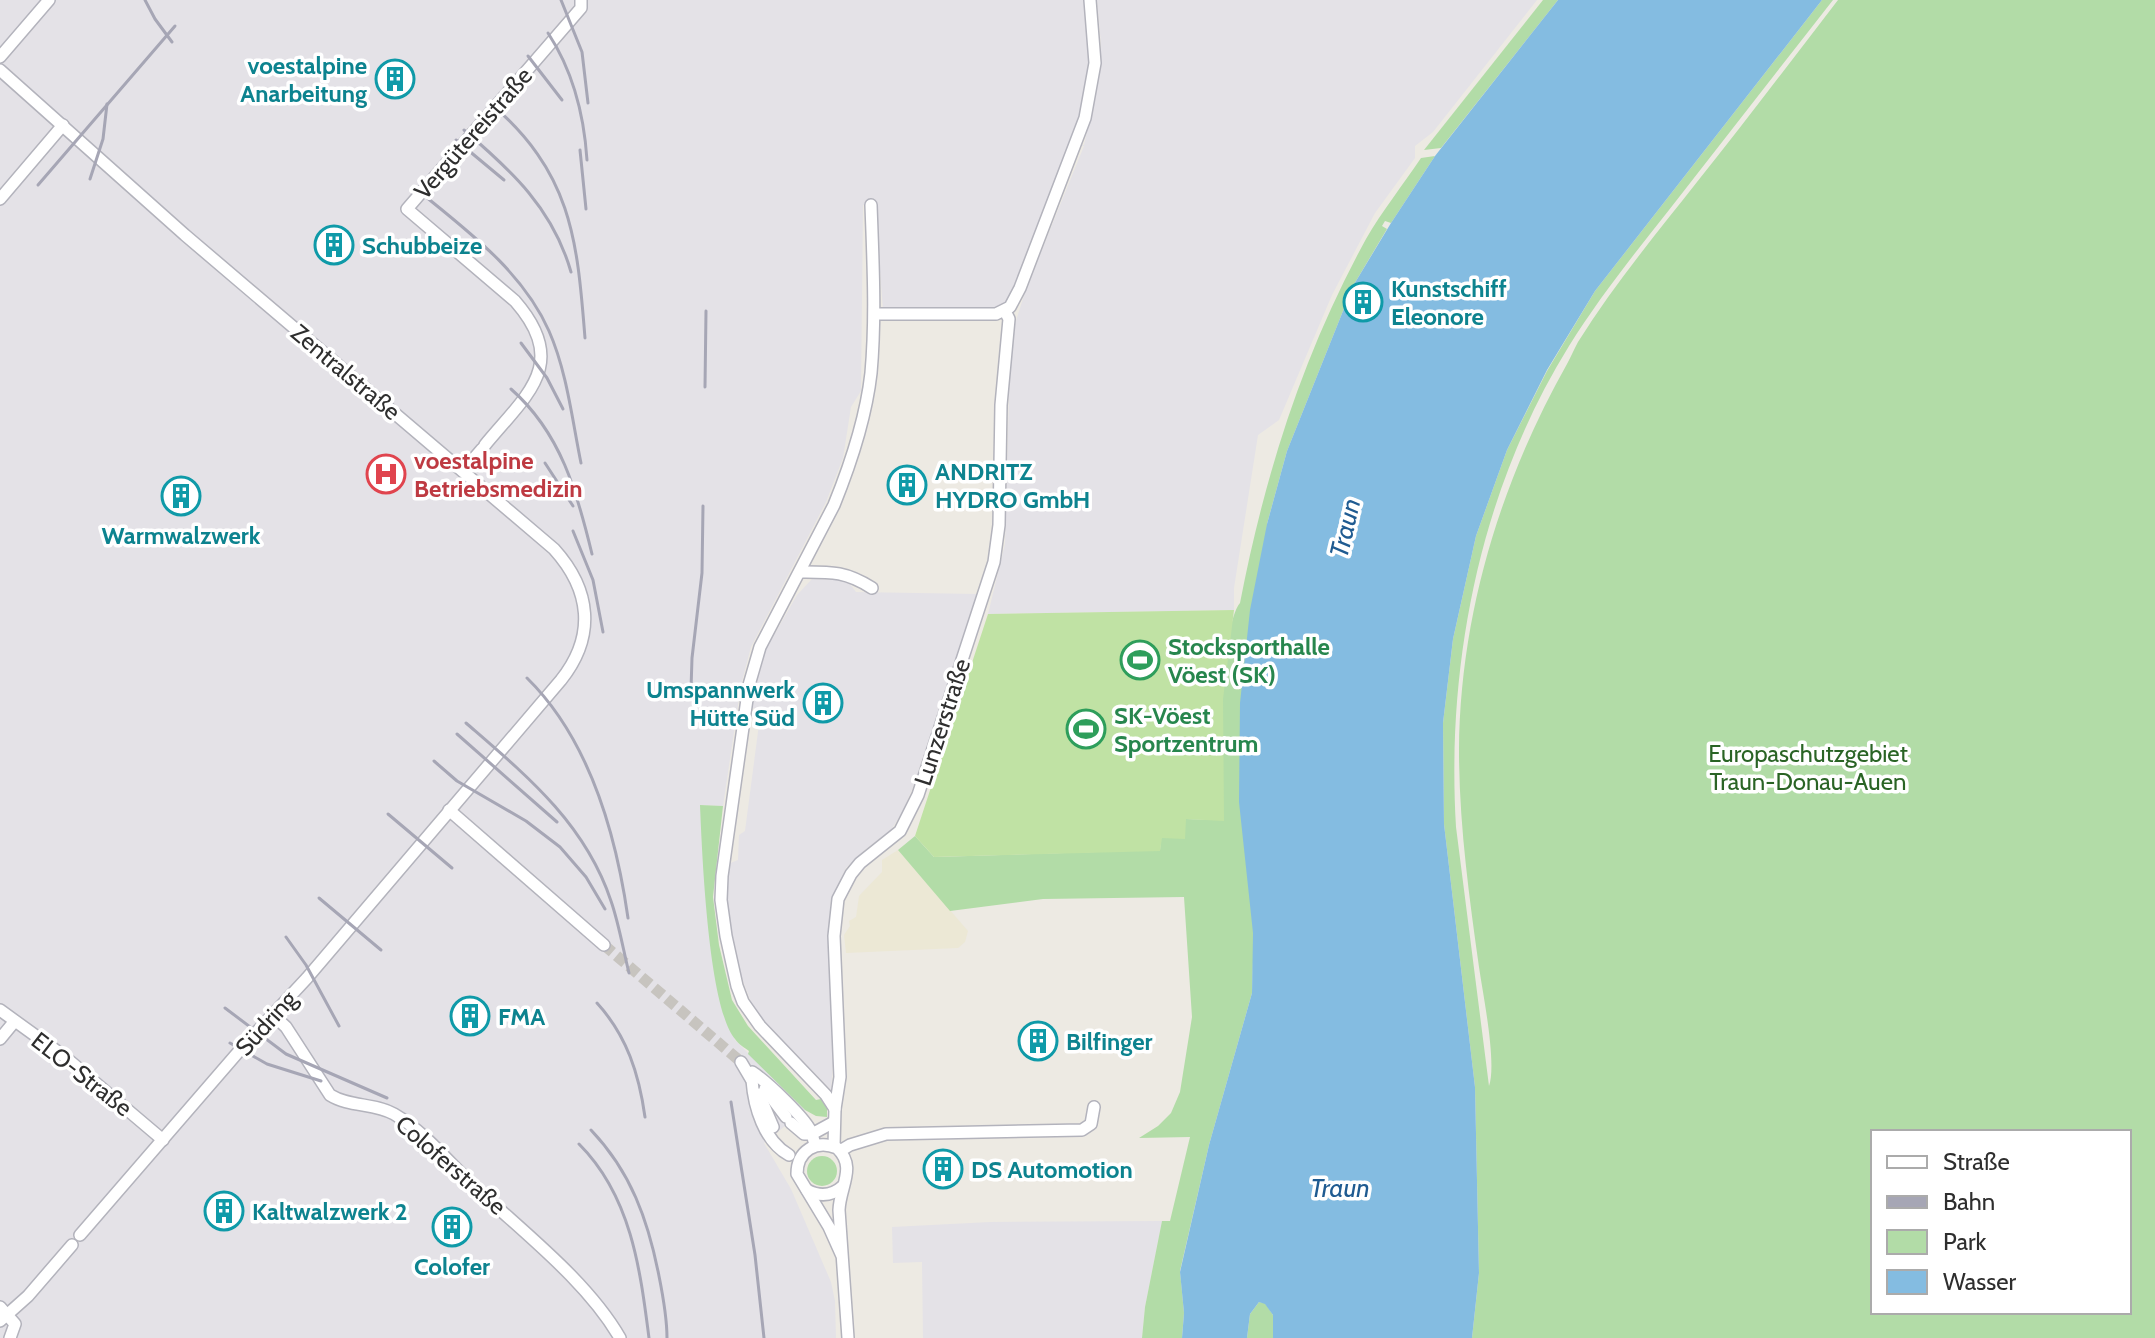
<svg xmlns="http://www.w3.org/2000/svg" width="2155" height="1338" viewBox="0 0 2155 1338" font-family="Cabin,sans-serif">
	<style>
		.industrial { fill: #e4e2e7 }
		.education { fill: #ece8d5 }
		.green { fill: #b2dca7; fill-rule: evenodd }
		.pitch { fill: #c0e2a4 }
		.water { fill: #84bce1 }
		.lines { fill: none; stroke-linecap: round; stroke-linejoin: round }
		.minor-tunnel { stroke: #c7c4bf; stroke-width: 11; stroke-dasharray: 11 5.5; stroke-linecap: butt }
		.minor-casing { stroke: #b3b3bc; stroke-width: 14 }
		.minor { stroke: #fff; stroke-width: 11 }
		.rail { stroke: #a6a6b5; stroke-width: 3 }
		.labels { text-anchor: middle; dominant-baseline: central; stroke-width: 7; stroke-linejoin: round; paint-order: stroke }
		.culture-label { font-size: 24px; font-weight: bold; fill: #0d838f; stroke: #fff; text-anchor: start }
		.street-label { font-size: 24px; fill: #2e2e2e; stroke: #fff }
		.health-label { font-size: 24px; font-weight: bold; fill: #be3a42; stroke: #fff; text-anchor: start }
		.leisure-label { font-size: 24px; font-weight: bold; fill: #27864d; stroke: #fff; text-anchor: start }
		.park-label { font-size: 24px; fill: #2a6425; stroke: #fff }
		.water-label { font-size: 26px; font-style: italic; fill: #1f5b91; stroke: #fff }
	</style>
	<rect width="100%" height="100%" fill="#edeae3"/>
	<g class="industrial">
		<polygon points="0,0 1085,0 1089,31 1089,67 1085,94 1071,143 1084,145 1099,79 1101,44 1097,0 1537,0 1433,132 1415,146 1415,158 1375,213 1332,295 1279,420 1258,435 1234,588 1234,610 988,614 1005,544 1010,359 1015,324 1026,289 1084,146 1070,144 1015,288 1009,300 995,309 883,310 875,205 863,205 861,391 851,407 843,458 826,502 751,647 741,685 723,806 701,805 707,911 721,1005 735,1040 805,1110 764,1143 791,1189 831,1282 835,1301 836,1338 0,1338"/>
		<polygon points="812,579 847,580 856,592 977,594 915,782 903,811 891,830 866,849 846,868 831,899 828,935 834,1051 831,1090 762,1019 751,1002 737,965 727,905 728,864 738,860 739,835 745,831 761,709 751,708 758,668 761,658 797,595"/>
		<polygon points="1162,1221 1145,1307 1142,1338 923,1338 922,1262 893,1263 892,1227 990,1222"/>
	</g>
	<polygon class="education" points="898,850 968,931 965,942 958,948 846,953 844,935 850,926 849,921 856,917 859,896 882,872 882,860"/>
	<g class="green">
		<polygon points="1543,0 1558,0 1441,148 1424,150"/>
		<path d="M1822 0H1833C1778 70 1724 140 1669 210 1634 254 1599 298 1569 346 1481 488 1446 661 1456 827L1489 1086C1497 1063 1483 995 1479 967 1469 895 1459 823 1459 750 1460 614 1501 481 1567 364 1571 357 1574 349 1578 342 1613 286 1656 234 1697 182 1745 122 1791 61 1838 0H2155V1338H1472L1479 1273 1475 1087 1444 824 1443 723 1453 639 1476 536 1507 450 1547 371 1595 291ZM1873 1132H2129V1312H1873Z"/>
		<path d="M1435 156 1391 223 1385 221 1382 226 1387 229 1353 286 1287 451 1267 524 1252 993 1209 1145 1180 1271 1184 1313 1182 1338H1142L1145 1307 1162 1221H1170L1190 1137 1139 1138 1158 1126 1171 1113 1180 1092 1192 1017 1184 897 1043 899 950 911 898 850 915 836 934 857 1160 850 1161 838 1186 819 1223 820C1220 783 1219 628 1240 603 1265 474 1303 354 1366 239 1382 211 1403 185 1421 158Z"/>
		<path d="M700 805 723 806 713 897 719 945 732 1000 748 1026 816 1100 821 1099 827 1108V1117L816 1116 805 1110 748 1054 749 1051C745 1048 738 1044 735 1039 708 1007 702 851 700 805Z"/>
		<circle cx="822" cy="1171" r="15"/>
		<polygon points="1259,1302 1265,1303 1273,1315 1273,1338 1247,1338 1250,1314"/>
	</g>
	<polygon class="pitch" points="1234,610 1223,699 1224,821 1186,819 1185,839 1162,838 1160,851 934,857 915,836 988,614"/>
	<polygon class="water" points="1558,0 1822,0 1595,291 1547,370 1507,450 1476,536 1453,639 1443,723 1444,824 1475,1087 1479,1273 1472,1338 1273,1338 1273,1315 1265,1304 1259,1302 1250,1314 1247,1338 1182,1338 1184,1313 1180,1272 1209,1145 1252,993 1253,933 1239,802 1240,703 1250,610 1267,524 1287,451 1353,286 1391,223 1435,156"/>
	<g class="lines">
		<polyline class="minor-tunnel" points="604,945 741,1062"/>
		<g class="minor-casing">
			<g id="minor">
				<polyline points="0,57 49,0"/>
				<path d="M0 70 185 235 554 549C591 590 596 636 561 680L307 978 240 1050 80 1235"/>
				<polyline points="0,199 63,125"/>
				<polyline points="875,314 996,314 1010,307 1020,288 1085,118 1095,63 1090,0"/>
				<path d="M485 445C527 394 570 364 515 301L407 209 581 8V0"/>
				<polyline points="463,471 482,449"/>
				<path d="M800 572C831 572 845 571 872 588"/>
				<polyline points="449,810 604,945"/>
				<polyline points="0,1010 65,1057 163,1140"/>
				<path d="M273 1015 286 1027 330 1095C349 1107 375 1103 394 1114 425 1132 450 1164 476 1188 524 1233 587 1281 620 1338"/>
				<polyline points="0,1039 14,1022"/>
				<polyline points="741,1062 751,1079"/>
				<path d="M752 1072C766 1081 808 1120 812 1134L834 1122"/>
				<path d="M752 1080C754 1107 764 1141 789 1155"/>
				<polyline points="765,1089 786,1117"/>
				<polyline points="759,1094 773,1127"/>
				<path d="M835 1109 826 1095 760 1026 743 1002 737 986 726 936 721 900 722 876 749 685 760 647 834 505C851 463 866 418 871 373 876 317 873 261 871 205"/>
				<polyline points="791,1123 804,1134 812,1134 814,1141"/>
				<polyline points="834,1146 835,1109 840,1077 834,936 838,899 851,874 860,863 900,831 918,795 994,562 999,525 1001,405 1009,319 1005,311"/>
				<polyline points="840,1151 850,1145 886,1134 1082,1130 1091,1124 1094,1107"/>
				<path d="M807 1190C820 1197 832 1196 843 1186"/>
				<path d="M842 1256 829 1227 797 1174C797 1151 816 1139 837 1148 857 1167 840 1186 839 1210L848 1338"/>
				<polyline points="0,1307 15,1324 10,1338"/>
				<polyline points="0,1321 28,1296 72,1245"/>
			</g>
		</g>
		<use href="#minor" class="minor"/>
		<g class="rail">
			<polyline points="145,0 155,19 172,42"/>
			<polyline points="561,0 582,52 588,103"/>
			<path d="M548 33C573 71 584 114 587 160"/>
			<polyline points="528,56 562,100"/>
			<path d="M489 102C571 172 577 236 585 338"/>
			<path d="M464 130C512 171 553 209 571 272"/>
			<polyline points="456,140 504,180"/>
			<polyline points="580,150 586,209"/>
			<polyline points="90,179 103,139 107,104"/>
			<polyline points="38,185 175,26"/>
			<path d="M415 188C465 229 522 270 549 331 567 372 572 419 581 463"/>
			<polyline points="521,343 547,378 563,409"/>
			<polyline points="705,387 706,311"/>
			<path d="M511 389C561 433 577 492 592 554"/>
			<polyline points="545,463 573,506"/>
			<polyline points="573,531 593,580 603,632"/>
			<path d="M527 678C590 740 616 834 628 918"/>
			<polyline points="691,689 692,658 702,573 703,506"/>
			<path d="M466 723C526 775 585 823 611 901 619 924 623 949 629 973"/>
			<polyline points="457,734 557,822"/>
			<polyline points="434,761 457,781 526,821 560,847 586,877 605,909"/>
			<polyline points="388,814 452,868"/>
			<polyline points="319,898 381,950"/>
			<polyline points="286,937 306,965 339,1026"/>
			<path d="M597 1003C627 1036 639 1074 645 1117"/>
			<polyline points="225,1008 286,1054 387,1098"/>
			<polyline points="230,1043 267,1064 321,1081"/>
			<polyline points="731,1102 755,1255 764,1338"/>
			<path d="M591 1130C631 1172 648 1220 659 1276 663 1296 667 1317 667 1338"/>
			<path d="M579 1144C631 1196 640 1268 649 1338"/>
		</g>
	</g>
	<defs>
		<g id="building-ring" transform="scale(2)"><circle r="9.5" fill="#fff" stroke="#0f9aa8" stroke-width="1.5"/><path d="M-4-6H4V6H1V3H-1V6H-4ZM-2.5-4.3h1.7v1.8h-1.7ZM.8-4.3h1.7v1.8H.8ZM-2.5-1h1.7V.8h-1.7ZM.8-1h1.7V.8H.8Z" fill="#0f9aa8"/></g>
		<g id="hospital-ring" transform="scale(2)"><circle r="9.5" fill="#fff" stroke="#e0444e" stroke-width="1.5"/><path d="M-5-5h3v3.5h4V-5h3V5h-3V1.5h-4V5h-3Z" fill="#e0444e"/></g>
		<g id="stadium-ring" transform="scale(2)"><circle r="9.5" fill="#fff" stroke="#2e9e5b" stroke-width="1.5"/><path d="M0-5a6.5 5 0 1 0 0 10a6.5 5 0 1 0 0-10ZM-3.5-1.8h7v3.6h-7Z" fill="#2e9e5b"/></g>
	</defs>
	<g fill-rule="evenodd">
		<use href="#building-ring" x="395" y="79"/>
		<use href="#building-ring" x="334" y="245"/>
		<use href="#building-ring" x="1363" y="302"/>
		<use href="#hospital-ring" x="386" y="474"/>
		<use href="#building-ring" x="907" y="485"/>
		<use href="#building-ring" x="181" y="496"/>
		<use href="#stadium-ring" x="1140" y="660"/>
		<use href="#building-ring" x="823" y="703"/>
		<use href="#stadium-ring" x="1086" y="729"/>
		<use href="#building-ring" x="470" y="1016"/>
		<use href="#building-ring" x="1038" y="1041"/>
		<use href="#building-ring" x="943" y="1169"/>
		<use href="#building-ring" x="224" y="1211"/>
		<use href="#building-ring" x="452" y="1227"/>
	</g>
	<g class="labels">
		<g class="culture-label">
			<text x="367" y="65" text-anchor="end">voestalpine<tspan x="367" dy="28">Anarbeitung</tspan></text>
			<text x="362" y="245">Schubbeize</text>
			<text x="1391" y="288">Kunstschiff<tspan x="1391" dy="28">Eleonore</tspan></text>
			<text x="935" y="471">ANDRITZ<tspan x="935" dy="28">HYDRO GmbH</tspan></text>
			<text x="181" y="535" text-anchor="middle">Warmwalzwerk</text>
			<text x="795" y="689" text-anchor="end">Umspannwerk<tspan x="795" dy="28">Hütte Süd</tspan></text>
			<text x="498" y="1016">FMA</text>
			<text x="1066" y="1041">Bilfinger</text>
			<text x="971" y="1169">DS Automotion</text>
			<text x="252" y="1211">Kaltwalzwerk 2</text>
			<text x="452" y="1266" text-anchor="middle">Colofer</text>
		</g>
		<g class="street-label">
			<text transform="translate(473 133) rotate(-49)">Vergütereistraße</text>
			<text transform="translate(346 372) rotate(40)">Zentralstraße</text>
			<text transform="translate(942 722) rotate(-72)">Lunzerstraße</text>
			<text transform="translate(266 1023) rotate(-48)">Südring</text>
			<text transform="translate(82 1074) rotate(38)">ELO-Straße</text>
			<text transform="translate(451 1165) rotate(41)">Coloferstraße</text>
		</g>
		<g class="health-label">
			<text x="414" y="460">voestalpine<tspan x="414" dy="28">Betriebsmedizin</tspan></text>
		</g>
		<g class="leisure-label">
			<text x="1168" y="646">Stocksporthalle<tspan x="1168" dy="28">Vöest (SK)</tspan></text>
			<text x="1114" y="715">SK-Vöest<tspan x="1114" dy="28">Sportzentrum</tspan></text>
		</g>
		<g class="park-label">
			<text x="1808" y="753">Europaschutzgebiet<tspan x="1808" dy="28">Traun-Donau-Auen</tspan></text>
		</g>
		<g class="water-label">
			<text transform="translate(1345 528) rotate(-77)">Traun</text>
			<text x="1340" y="1188">Traun</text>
		</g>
	</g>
	<rect x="1871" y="1130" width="260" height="184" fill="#ffffff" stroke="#ababab" stroke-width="2"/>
	<rect x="1887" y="1156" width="40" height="12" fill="#ffffff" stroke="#ababab" stroke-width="2"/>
	<text x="1943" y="1170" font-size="24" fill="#2e2e2e">Straße</text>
	<rect x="1887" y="1196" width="40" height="12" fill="#a6a6b5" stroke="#ababab" stroke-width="2"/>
	<text x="1943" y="1210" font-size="24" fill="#2e2e2e">Bahn</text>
	<rect x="1887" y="1230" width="40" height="24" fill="#b2dca7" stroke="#ababab" stroke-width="2"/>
	<text x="1943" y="1250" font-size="24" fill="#2e2e2e">Park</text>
	<rect x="1887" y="1270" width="40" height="24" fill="#84bce1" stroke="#ababab" stroke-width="2"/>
	<text x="1943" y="1290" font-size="24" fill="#2e2e2e">Wasser</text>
</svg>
